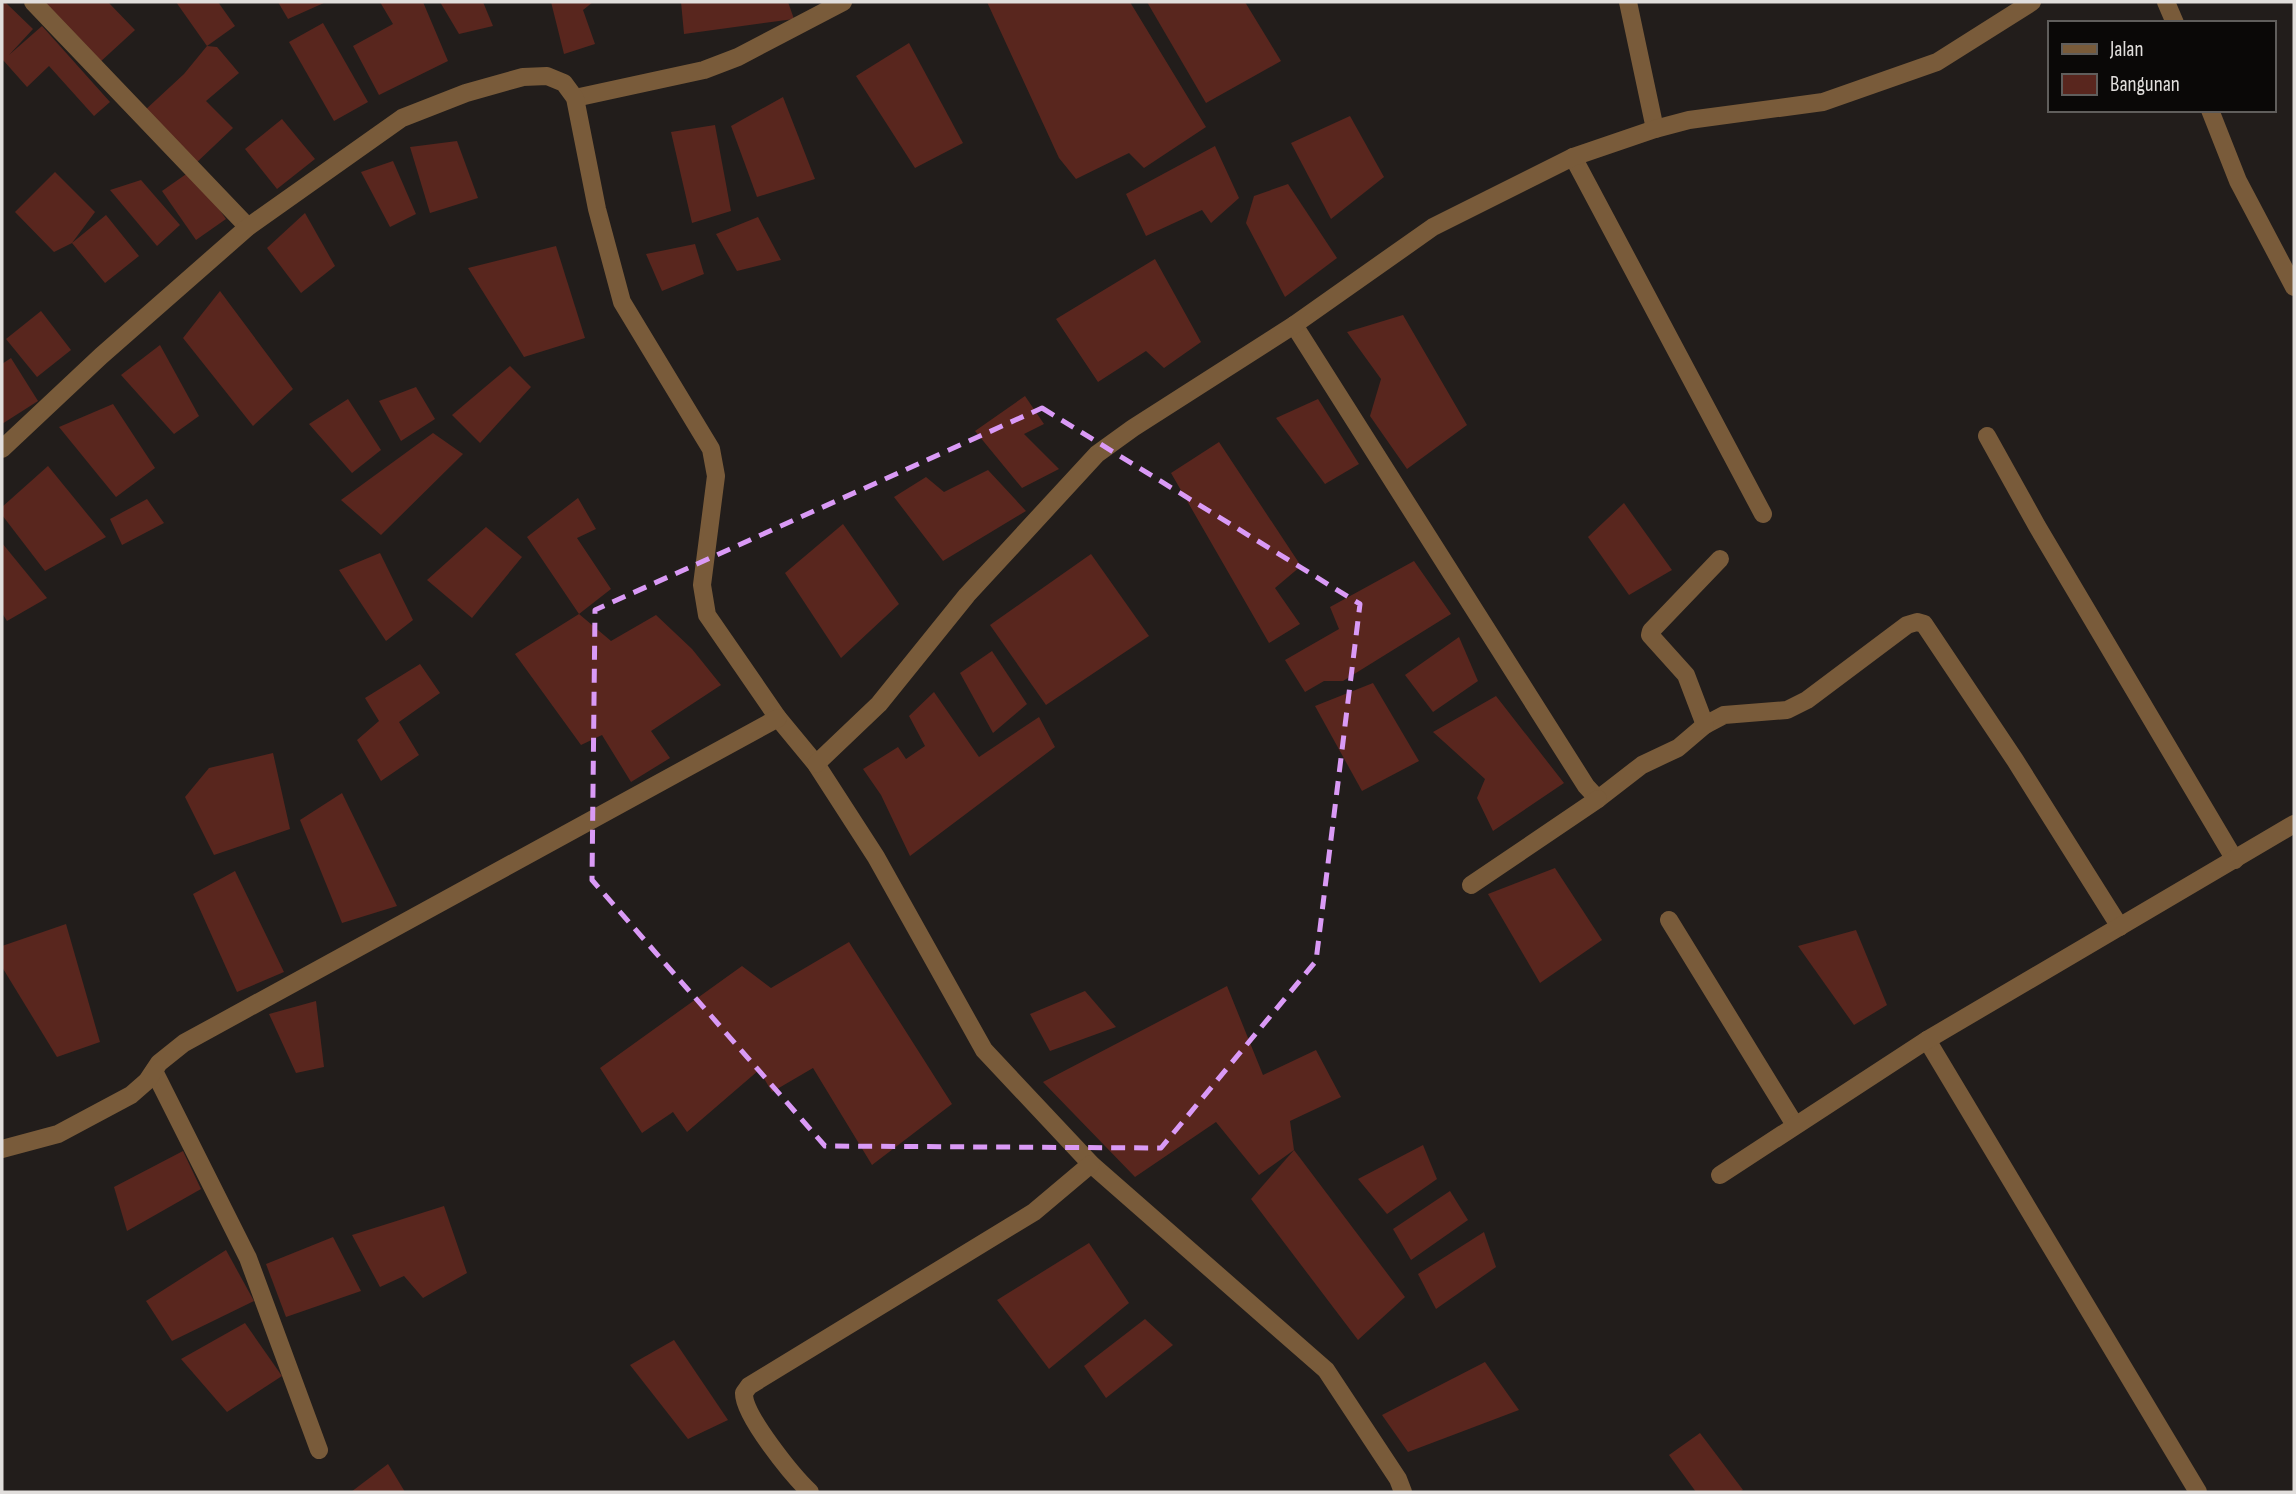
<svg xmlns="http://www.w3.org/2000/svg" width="2296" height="1494" viewBox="0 0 2296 1494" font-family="'Sofia Sans Condensed',sans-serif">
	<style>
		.building { fill: #59261e }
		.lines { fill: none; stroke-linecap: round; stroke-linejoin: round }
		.street { stroke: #795b3a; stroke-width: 18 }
		.marked { fill: none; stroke: #da9af6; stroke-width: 5; stroke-dasharray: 14 9; stroke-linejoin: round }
	</style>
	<rect width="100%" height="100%" fill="#221d1b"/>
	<g class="building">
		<polygon points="5,2 33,29 9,55 42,26 110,102 94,116 49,66 27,87 3,60 2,62 2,6"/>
		<polygon points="41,2 108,2 135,30 99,63"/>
		<polygon points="176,2 218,2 235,26 207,46"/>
		<polygon points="278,2 326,2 288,19"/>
		<polygon points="380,2 423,2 448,61 379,95 353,46 393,24"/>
		<polygon points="440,2 483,2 493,26 459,34"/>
		<polygon points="551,2 593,2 583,10 595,44 564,54"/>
		<polygon points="681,2 788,2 794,19 684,34"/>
		<polygon points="987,2 1130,2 1206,127 1144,168 1129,153 1076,179 1059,158"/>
		<polygon points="1147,2 1245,2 1281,61 1206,103"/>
		<polygon points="323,23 368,102 334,121 289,42"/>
		<polygon points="909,43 963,143 915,168 856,76"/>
		<polygon points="207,46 217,47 239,73 206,101 233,128 195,164 143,112 184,74"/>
		<polygon points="783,97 815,179 757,197 731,126"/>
		<polygon points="1350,116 1384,177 1331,219 1291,143"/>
		<polygon points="282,119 315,159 277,189 245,149"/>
		<polygon points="715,125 731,211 692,223 671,132"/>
		<polygon points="457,141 478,198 430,213 410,147"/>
		<polygon points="1215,146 1239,198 1211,223 1202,210 1146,236 1126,194"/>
		<polygon points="393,161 416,214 390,227 361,172"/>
		<polygon points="192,170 226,219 196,240 162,191"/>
		<polygon points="55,172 95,212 72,243 106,215 139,256 105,283 72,243 54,252 15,212"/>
		<polygon points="141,180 180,225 157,246 110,190"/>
		<polygon points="1288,184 1337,258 1285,297 1246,223 1254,196"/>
		<polygon points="305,213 335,266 301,293 267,248"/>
		<polygon points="758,217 781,260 737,271 716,234"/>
		<polygon points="695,244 704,274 662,291 646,254"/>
		<polygon points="556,246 585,338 524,357 468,268"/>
		<polygon points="1155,259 1201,342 1164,368 1146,351 1098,382 1056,319"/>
		<polygon points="220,291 293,389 253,426 183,338"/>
		<polygon points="41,311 71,350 37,377 6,339"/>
		<polygon points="1403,315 1467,425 1407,469 1370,416 1381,379 1347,332"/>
		<polygon points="160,345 199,416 174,434 121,375"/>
		<polygon points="11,358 38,401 2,424 2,364"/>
		<polygon points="510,366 531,387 480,443 452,415"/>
		<polygon points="416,387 435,419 401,441 379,401"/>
		<polygon points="1025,396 1044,424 1024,434 1059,469 1022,488 975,431"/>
		<polygon points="348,399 381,450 352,473 309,424"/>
		<polygon points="1318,399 1359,464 1325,484 1276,418"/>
		<polygon points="113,404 155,468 116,497 59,427"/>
		<polygon points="433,433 463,454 381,535 341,500"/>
		<polygon points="1219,442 1301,566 1275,588 1300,624 1269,643 1171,473"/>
		<polygon points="48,466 106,537 45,571 2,515 2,507"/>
		<polygon points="988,470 1026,511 943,561 894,497 926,477 944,492"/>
		<polygon points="578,498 596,529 577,538 611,589 579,614 527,537"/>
		<polygon points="147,499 164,523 122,545 110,519"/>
		<polygon points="1624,503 1672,570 1629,595 1588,537"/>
		<polygon points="843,524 899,604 841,658 785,573"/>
		<polygon points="486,527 522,557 472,618 427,580"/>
		<polygon points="2,543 47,598 7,621 2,613"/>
		<polygon points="380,553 413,620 386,641 339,570"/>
		<polygon points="1091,554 1149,636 1046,705 990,625"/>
		<polygon points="1414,561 1451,614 1343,681 1324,681 1305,692 1285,660 1339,629 1330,607"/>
		<polygon points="579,614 611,641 656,615 692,649 721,685 651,731 670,758 631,782 602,735 581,745 515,654"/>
		<polygon points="1459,637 1478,681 1433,712 1405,675"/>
		<polygon points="992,651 1027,704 993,733 960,673"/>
		<polygon points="420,664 440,693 399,722 419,755 381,781 357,740 379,721 365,698"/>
		<polygon points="1373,683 1419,761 1362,791 1315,706"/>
		<polygon points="934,692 979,757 1039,717 1055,747 910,856 881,795 863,769 898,747 906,759 925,746 909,716"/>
		<polygon points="1496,696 1564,783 1493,831 1477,798 1485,779 1433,732"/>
		<polygon points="273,753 290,829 214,855 185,797 209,768"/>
		<polygon points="342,793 397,906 342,923 300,820"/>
		<polygon points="1555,868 1602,940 1540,983 1488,894"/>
		<polygon points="235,871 284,972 237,992 193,894"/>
		<polygon points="66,924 100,1042 57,1057 2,967 2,946"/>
		<polygon points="1856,930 1887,1005 1854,1025 1798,946"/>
		<polygon points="849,942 952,1104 872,1165 813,1068 772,1092 759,1070 687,1132 673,1112 642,1133 600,1068 742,966 771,988"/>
		<polygon points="1227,986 1263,1075 1316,1050 1341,1097 1290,1121 1294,1150 1259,1175 1216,1122 1135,1177 1043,1082"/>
		<polygon points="1085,991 1116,1027 1050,1051 1030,1014"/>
		<polygon points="316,1001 324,1067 296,1073 269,1014"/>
		<polygon points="1423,1145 1437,1179 1387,1214 1358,1179"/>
		<polygon points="1294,1150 1405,1297 1358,1340 1251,1199"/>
		<polygon points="183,1151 201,1189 127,1231 114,1187"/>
		<polygon points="1450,1191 1468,1220 1411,1260 1393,1229"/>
		<polygon points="444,1206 467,1273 423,1298 404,1276 380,1287 352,1235"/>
		<polygon points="1484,1232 1496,1267 1436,1309 1418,1274"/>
		<polygon points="333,1237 361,1291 286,1317 266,1264"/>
		<polygon points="1089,1243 1129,1303 1049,1369 997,1300"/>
		<polygon points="226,1250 254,1301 172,1341 146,1301"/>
		<polygon points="1145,1319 1173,1345 1106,1398 1084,1366"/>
		<polygon points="245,1323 282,1376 227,1412 181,1359"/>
		<polygon points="674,1340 728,1420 688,1439 630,1365"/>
		<polygon points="1485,1362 1519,1410 1408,1452 1382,1415"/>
		<polygon points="1700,1433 1743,1490 1739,1492 1696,1492 1669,1455"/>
		<polygon points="388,1464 405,1492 351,1492"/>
	</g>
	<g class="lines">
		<g class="street">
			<polyline points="33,2 248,227"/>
			<polyline points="1628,2 1655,129"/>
			<polyline points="2166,2 2175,23"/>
			<polyline points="575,98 704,70 738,57 843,2"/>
			<polyline points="2210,110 2238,181 2294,287"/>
			<polyline points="1573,157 1763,514"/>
			<polyline points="1294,325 1586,786 1598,799 1642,765 1678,748 1705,725 1724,715 1787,710 1807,700 1907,625 1917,622 1924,624 2015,760 2120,927"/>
			<polyline points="1987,436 2037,526 2235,860"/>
			<polyline points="2,449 101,356 248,227 402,118 466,93 523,77 547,76 564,83 575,98 597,209 622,302 711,449 716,476 702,585 707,615 778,718 816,764 876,857 984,1050 1091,1164 1326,1370 1398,1479 1403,1492"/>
			<polyline points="1705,725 1686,675 1650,635 1651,631 1720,559"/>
			<polyline points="816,764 879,704 967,595 1097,454 1133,428 1294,325 1433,227 1573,157 1655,129 1689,120 1823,102 1937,62 2032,2"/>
			<polyline points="1471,885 1598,799"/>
			<polyline points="1669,920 1795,1125"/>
			<polyline points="1927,1040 2198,1492"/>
			<polyline points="154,1071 248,1258 319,1450"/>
			<polyline points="2,1149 58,1134 131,1095 147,1081 159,1063 184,1043 778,718"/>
			<polyline points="1720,1175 1927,1040 2294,824"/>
			<path d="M810 1492C793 1476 743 1415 744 1393L749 1386 1034 1212 1091 1164"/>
		</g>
	</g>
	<path class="marked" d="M1042 408 1360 604 1316 961 1161 1148 825 1146 592 880 595 610Z"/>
	<rect width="2296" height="1494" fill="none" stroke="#e1dedc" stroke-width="7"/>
	<rect x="2048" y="21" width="228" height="91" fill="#0a0807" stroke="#605e5c" stroke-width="2"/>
	<rect x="2062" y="44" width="35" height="10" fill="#795b3a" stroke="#605e5c" stroke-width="2"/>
	<text x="2110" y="56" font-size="21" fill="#e1dedc">Jalan</text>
	<rect x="2062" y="74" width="35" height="21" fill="#59261e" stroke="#605e5c" stroke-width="2"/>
	<text x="2110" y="91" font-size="21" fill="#e1dedc">Bangunan</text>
</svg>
